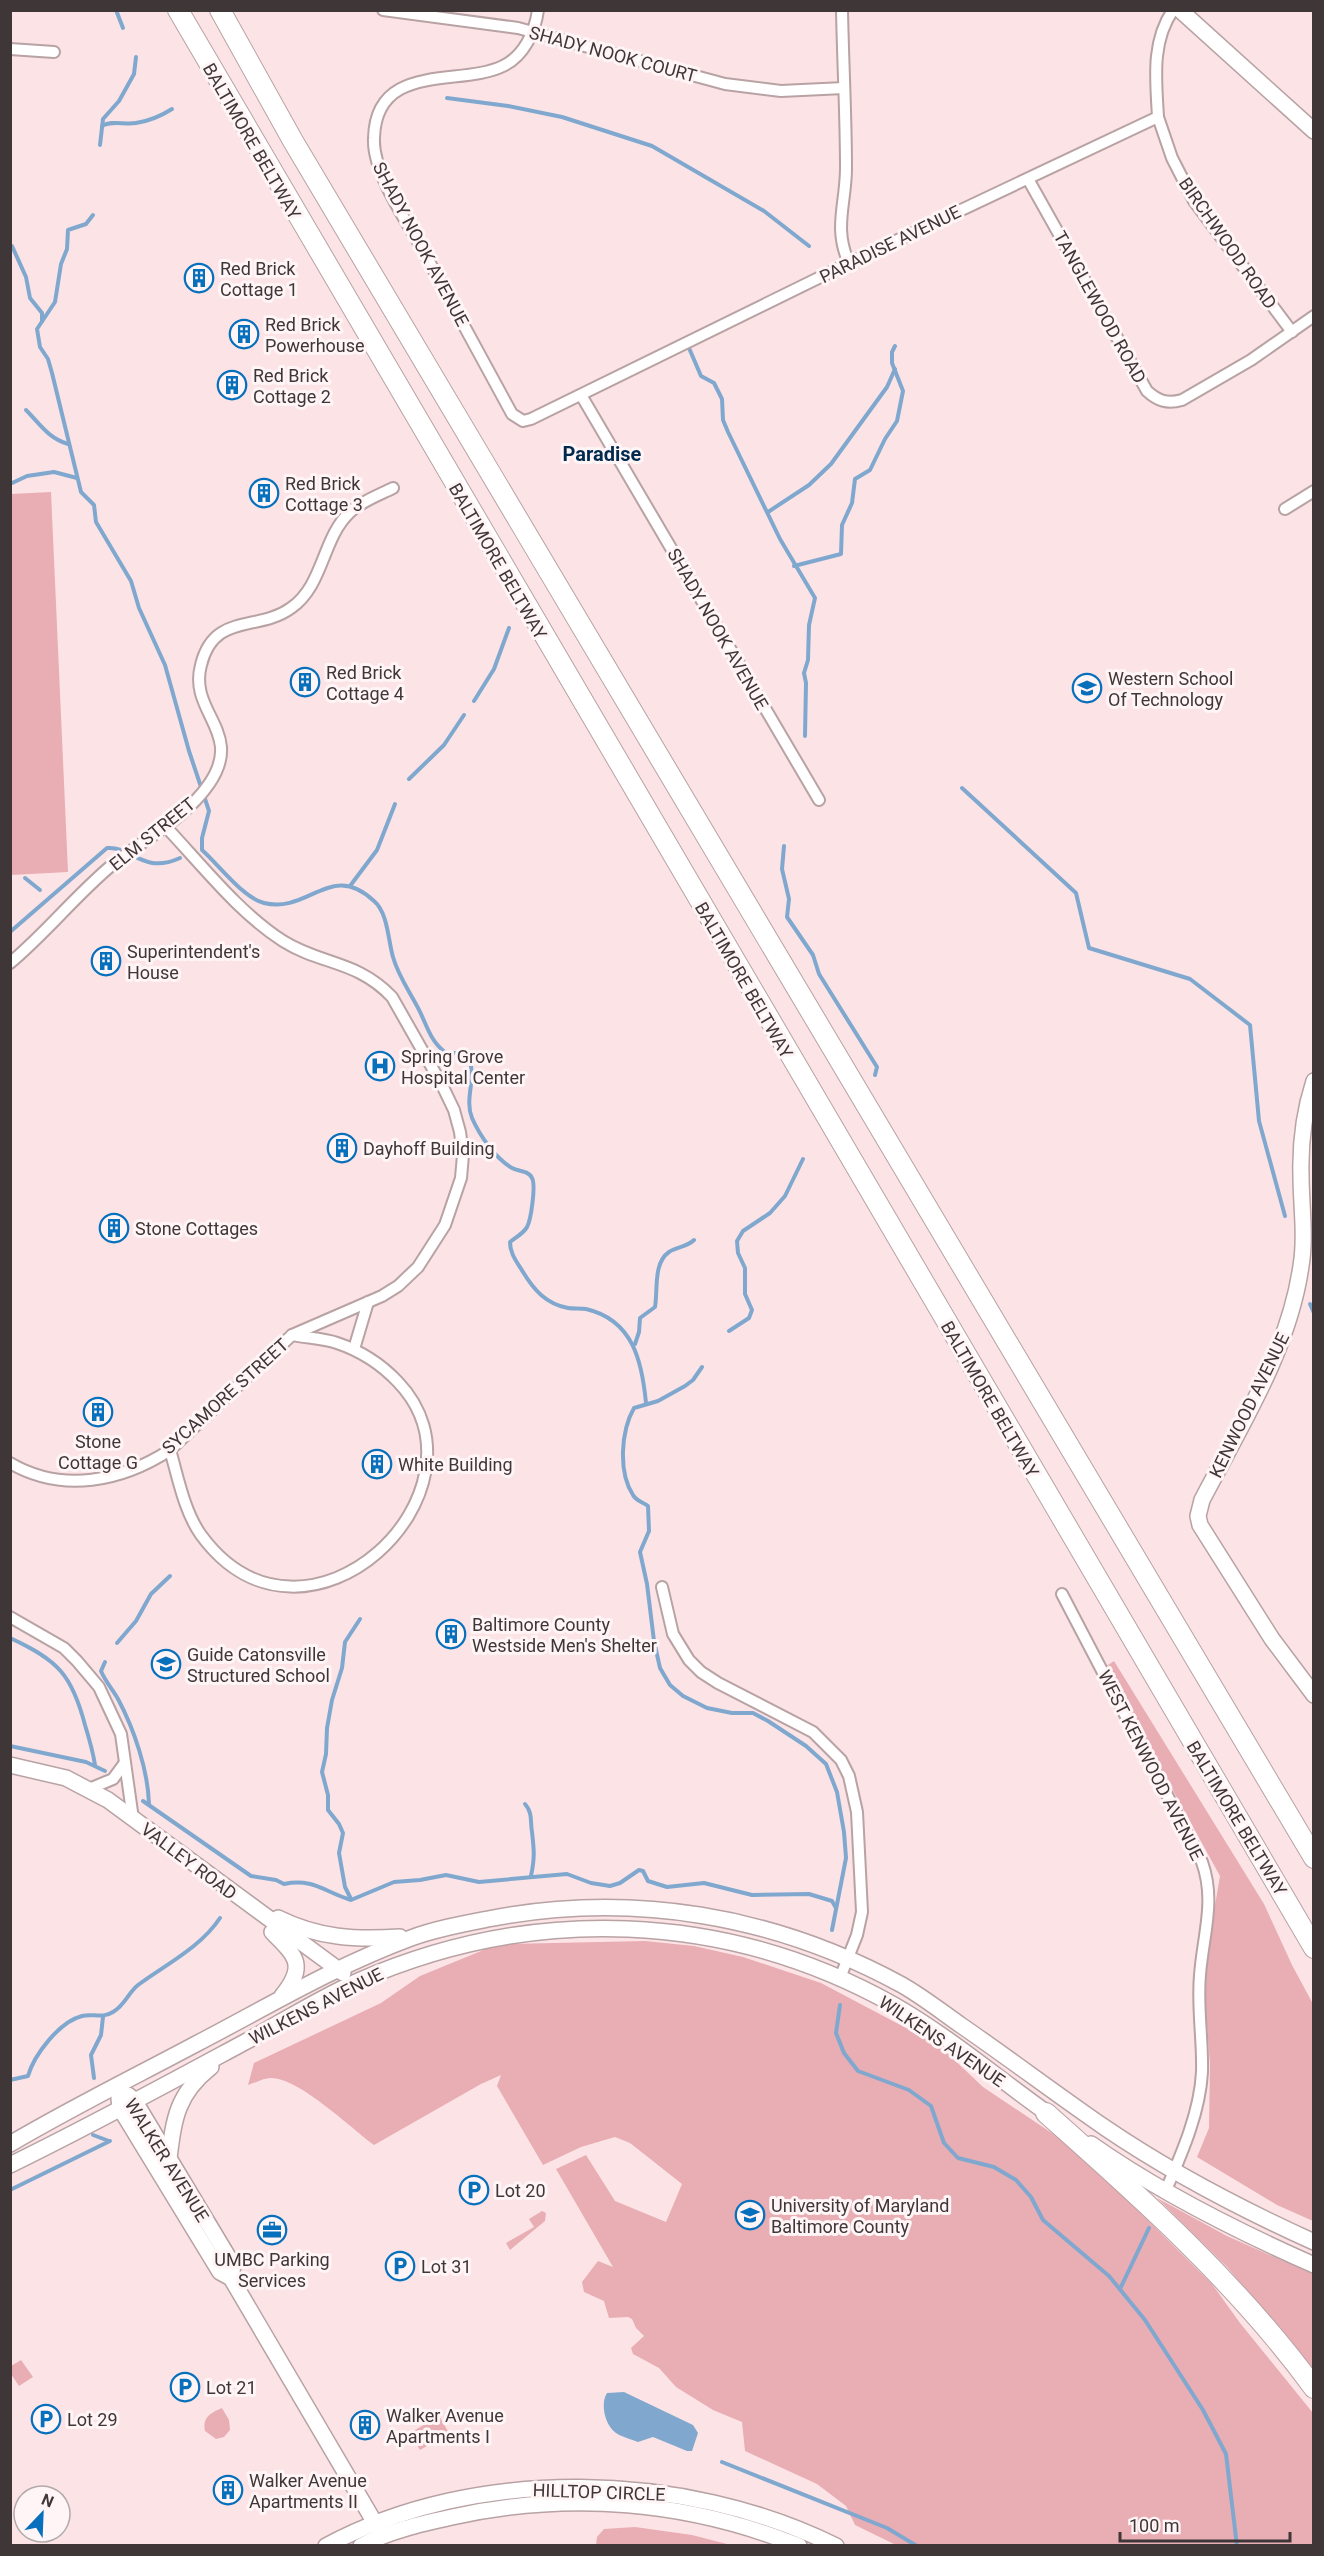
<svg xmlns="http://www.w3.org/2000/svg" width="1324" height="2556" viewBox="0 0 1324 2556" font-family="Roboto,sans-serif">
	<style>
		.green { fill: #e9adb4 }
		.water { fill: #80a8cf }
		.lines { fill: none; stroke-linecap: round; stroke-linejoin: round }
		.stream { stroke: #80a8cf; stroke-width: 4 }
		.street-casing { stroke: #b8a2a4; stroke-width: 14 }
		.secondary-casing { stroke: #b8a2a4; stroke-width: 18 }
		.highway-casing { stroke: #b8a2a4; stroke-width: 22 }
		.street { stroke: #fff; stroke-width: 10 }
		.secondary { stroke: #fff; stroke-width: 15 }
		.highway { stroke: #fff; stroke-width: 20 }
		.labels { text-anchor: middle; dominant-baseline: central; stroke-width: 6; stroke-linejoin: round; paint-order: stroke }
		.street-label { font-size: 18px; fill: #3f3637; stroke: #fff5f6 }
		.poi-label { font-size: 18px; fill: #3f3637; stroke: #fff5f6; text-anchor: start }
		.neighbourhood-label { font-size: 20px; font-weight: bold; fill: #002b4f; stroke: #fff5f6 }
	</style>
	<rect width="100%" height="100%" fill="#fce4e6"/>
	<g class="green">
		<polygon points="51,492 68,872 11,875 11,494"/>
		<polygon points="1114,1661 1264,1904 1292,1965 1313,2004 1313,2221 1277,2205 1197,2157 1209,2128 1210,2064 1203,1976 1220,1876 1105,1667"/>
		<path d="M645 1941 694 1946 743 1957 821 1983 925 2038 945 2051 983 2087 1077 2150 1212 2284 1240 2323 1313 2413V2545H896L855 2525 846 2506 817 2484 745 2451 742 2422 713 2410 676 2387 659 2368 633 2354 631 2348 644 2336 636 2328 632 2319 628 2317 609 2318 604 2301 584 2292 582 2282 598 2261 613 2267 556 2169 586 2155 615 2201 666 2222 682 2184 630 2143 615 2137 581 2147 543 2165 497 2086 501 2075 481 2084 374 2145C351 2128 299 2078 271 2078 264 2078 255 2083 248 2085L254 2063 381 2003 420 1976 486 1949 508 1944Z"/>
		<polygon points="1157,2198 1227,2236 1313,2274 1313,2369 1227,2267"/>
		<polygon points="542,2211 546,2213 545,2221 510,2250 506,2243 534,2227 529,2219"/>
		<polygon points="21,2360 33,2377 19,2386 11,2374 11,2366"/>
		<path d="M222 2408 229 2420 230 2430 224 2437 216 2439 205 2431C202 2418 210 2413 222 2408Z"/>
		<polygon points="439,2416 449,2433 420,2450 410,2433"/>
		<polygon points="635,2527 692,2535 731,2545 596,2545 597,2537 604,2529"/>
	</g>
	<path class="water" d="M624 2392 693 2425 698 2433 692 2451H687L653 2437 638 2442C631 2439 622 2437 616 2433 605 2425 600 2404 607 2393Z"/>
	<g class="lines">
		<g class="stream">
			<polyline points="116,10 123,28"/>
			<polyline points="447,98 508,106 562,117 652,146 764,211 809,246"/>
			<path d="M102 126C112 120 124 125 136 123 149 121 161 116 172 109"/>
			<polyline points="100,145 103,119 119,101 134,74 136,57"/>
			<path d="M93 215 86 224 68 230 67 249 61 264 55 302 37 329 40 347 48 359 52 373 81 492 94 505 96 522 131 581 139 608 165 665 189 751 209 811 202 838V850C218 864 243 898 264 903 309 914 331 860 374 901 388 913 388 940 393 957 398 975 408 989 417 1006 426 1022 429 1040 445 1052L463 1054 469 1059C477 1079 464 1098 472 1118 480 1136 495 1158 512 1168 519 1172 528 1170 532 1178 536 1185 531 1220 527 1227 524 1233 515 1238 510 1242 510 1254 517 1262 523 1272 534 1290 546 1304 568 1308 574 1309 580 1308 586 1309 633 1320 642 1361 646 1403"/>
			<polyline points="12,246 26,277 30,298 42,313 42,321"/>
			<polyline points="689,348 701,376 714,383 722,399 723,420 728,432 780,539 815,598 809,625 808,660 804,673 806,683 805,736"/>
			<path d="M26 410C40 424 48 438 68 444"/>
			<polyline points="10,484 27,476 54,472 77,478"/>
			<polyline points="768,512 809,485 831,464 887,387 895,369"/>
			<polyline points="794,566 841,554 842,525 852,503 855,479 870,470 885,439 897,421 903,391 892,363 892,352 895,346"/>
			<polyline points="474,701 494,669 509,628"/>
			<polyline points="409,779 444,745 464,715"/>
			<polyline points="962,788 1076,893 1089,948 1190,979 1250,1025 1259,1121 1285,1216"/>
			<polyline points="784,846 782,869 789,899 787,917 813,955 819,974 877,1067 875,1075"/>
			<polyline points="25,878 40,890"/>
			<polyline points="350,886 377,850 395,804"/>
			<path d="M10 932 107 848C133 846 142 875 180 858"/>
			<polyline points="1310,1304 1314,1313"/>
			<polyline points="729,1331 749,1318 752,1310 745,1294 745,1268 738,1253 737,1241 743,1231 770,1213 785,1196 803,1159"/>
			<path d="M635 1344 639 1332 640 1318 655 1307C658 1290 653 1263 669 1252 676 1247 687 1247 694 1240"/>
			<path d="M702 1367 693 1380 685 1386 658 1401 634 1408C621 1431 618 1472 633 1495 636 1501 643 1502 648 1506L649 1531 640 1552 647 1584 654 1641 660 1668 670 1685 683 1696 707 1708 732 1713H753L768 1721 806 1746 826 1764 837 1792 844 1832 846 1858 832 1930"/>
			<path d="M10 1638C58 1660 72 1675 85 1725 89 1738 93 1752 95 1765"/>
			<polyline points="117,1643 136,1621 151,1594 170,1576"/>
			<path d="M105 1662 101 1671C105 1681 113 1690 118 1699 134 1729 148 1770 149 1804"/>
			<polyline points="10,1746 86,1762 105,1771"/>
			<path d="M143 1801 251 1876 276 1880 284 1884C314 1878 324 1892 351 1900L394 1882 420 1880 446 1875 479 1882 567 1874 591 1883 610 1886 620 1883 639 1870 643 1871 648 1881 667 1887 704 1883 752 1895 809 1894 832 1901 836 1908"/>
			<path d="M525 1804C533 1813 530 1821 532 1832 534 1850 535 1857 531 1876"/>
			<polyline points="351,1899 345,1887 339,1853 343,1833 339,1824 328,1810 328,1795 322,1772 326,1754 327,1728 332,1700 342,1668 345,1642 360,1619"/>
			<polyline points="840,2005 836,2033 844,2053 858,2071 909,2090 931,2106 944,2143 958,2158 994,2167 1016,2180 1031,2197 1043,2220 1109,2276 1145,2320 1203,2410 1226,2454 1237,2546"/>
			<polyline points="94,2078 91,2055 101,2035 103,2017"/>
			<path d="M10 2080 28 2076C34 2055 59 2022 82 2016 93 2013 102 2019 113 2012 125 2005 128 1993 138 1985 165 1965 201 1947 220 1918"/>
			<polyline points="93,2135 109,2141"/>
			<polyline points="10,2190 110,2141"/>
			<polyline points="1120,2289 1149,2228"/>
			<polyline points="722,2462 887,2528 917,2546"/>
		</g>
		<g class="street-casing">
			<g id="street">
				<polyline points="383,10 518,28 725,84 781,91 844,88"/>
				<path d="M538 10C535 32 524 56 503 66 460 87 376 61 374 138 372 173 408 223 425 254 454 307 483 360 512 414L523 421 531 419 849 263 1158 117C1156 80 1151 42 1173 10"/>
				<path d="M842 10C843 63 846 116 846 168 846 204 833 228 849 263"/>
				<polyline points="10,49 54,52"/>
				<polyline points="1158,117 1172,158 1194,201 1292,332"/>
				<path d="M1028 179 1147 391C1158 401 1167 404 1182 400L1251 360 1314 316"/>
				<polyline points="581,395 819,800"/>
				<polyline points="1285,509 1314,491"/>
				<path d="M10 963C46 933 76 895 112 865 144 839 185 819 209 784 245 732 188 713 201 665 214 612 258 632 291 608 324 585 322 538 350 512 362 501 379 495 393 488"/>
				<polyline points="354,1349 368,1302"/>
				<path d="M170 1450C178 1477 184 1511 201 1535 306 1678 501 1490 398 1382 381 1364 361 1351 337 1343 323 1338 307 1338 292 1335"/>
				<path d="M10 1463C63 1494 122 1481 170 1450L292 1335 382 1296 398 1286 418 1267 445 1225 461 1178 463 1155 460 1132 454 1110 442 1085 392 997C357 960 321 965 283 941 238 912 202 865 165 826"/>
				<polyline points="662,1587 673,1634 689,1660 701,1672 718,1683 813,1732 841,1760 849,1776 857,1812 862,1912 857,1935 840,1978"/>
				<path d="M1062 1594 1202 1862C1216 1901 1203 1935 1200 1975 1197 2007 1203 2040 1202 2072 1200 2112 1182 2153 1166 2190"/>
				<polyline points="10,1617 64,1648 77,1661 99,1687 121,1734 133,1819"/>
				<polyline points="89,1789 113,1779 124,1764"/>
			</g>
		</g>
		<g class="secondary-casing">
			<g id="secondary">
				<polyline points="1180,10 1314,131"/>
				<path d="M1314 1081C1304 1112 1300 1143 1301 1175 1301 1205 1306 1236 1301 1266 1289 1350 1241 1425 1202 1500L1198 1516 1200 1525 1272 1639 1314 1695"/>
				<polyline points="10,1765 66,1778 108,1800 343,1973"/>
				<path d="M278 1918C318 1938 356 1940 400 1937"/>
				<path d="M272 1932C296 1956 307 1965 282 1996"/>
				<polyline points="128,2095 134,2100 233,2265 231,2278"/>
				<polyline points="119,2098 120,2108 220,2272 231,2278 382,2535"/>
				<path d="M10 2144C71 2108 134 2077 196 2044 267 2007 335 1966 411 1938 435 1929 462 1924 488 1919 631 1891 774 1915 902 1985 923 1997 942 2012 962 2026 1010 2059 1056 2094 1104 2127 1170 2172 1241 2209 1314 2242"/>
				<path d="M1091 2144C1159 2192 1237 2231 1314 2265"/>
				<path d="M169 2158C174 2118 177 2094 211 2067"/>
				<path d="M10 2165C90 2126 167 2084 245 2042 282 2022 318 1999 356 1982 532 1904 726 1911 894 2005 950 2037 1001 2081 1054 2118"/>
				<path d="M326 2546C476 2465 685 2471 836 2546"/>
				<path d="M361 2546C389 2531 420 2524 452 2517 569 2491 688 2501 799 2546"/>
			</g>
		</g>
		<g class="highway-casing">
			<g id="highway">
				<polyline points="178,10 1314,1948"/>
				<polyline points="220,10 293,141 1314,1858"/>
				<path d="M1046 2113C1142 2198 1238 2284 1314 2388"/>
			</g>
		</g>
		<use href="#street" class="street"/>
		<use href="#secondary" class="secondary"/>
		<use href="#highway" class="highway"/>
	</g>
	<defs>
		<g id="building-ring" transform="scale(1.5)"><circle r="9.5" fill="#fff5f6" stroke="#0770bc" stroke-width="1.5"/><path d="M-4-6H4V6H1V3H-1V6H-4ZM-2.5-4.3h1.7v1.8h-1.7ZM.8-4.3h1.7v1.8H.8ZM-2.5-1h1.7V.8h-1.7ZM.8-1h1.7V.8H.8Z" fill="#0770bc"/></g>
		<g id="school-ring" transform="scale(1.5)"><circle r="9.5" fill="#fff5f6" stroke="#0770bc" stroke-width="1.5"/><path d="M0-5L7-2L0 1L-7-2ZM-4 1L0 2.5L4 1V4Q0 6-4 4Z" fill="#0770bc"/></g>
		<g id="hospital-ring" transform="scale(1.5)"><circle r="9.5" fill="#fff5f6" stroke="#0770bc" stroke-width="1.5"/><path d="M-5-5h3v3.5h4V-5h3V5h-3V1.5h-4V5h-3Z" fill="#0770bc"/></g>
		<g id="parking-ring" transform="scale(1.5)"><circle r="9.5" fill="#fff5f6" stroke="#0770bc" stroke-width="1.5"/><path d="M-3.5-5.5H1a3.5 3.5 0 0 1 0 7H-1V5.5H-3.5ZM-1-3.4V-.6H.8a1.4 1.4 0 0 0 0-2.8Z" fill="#0770bc"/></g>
		<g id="university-ring" transform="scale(1.5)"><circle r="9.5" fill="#fff5f6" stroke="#0770bc" stroke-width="1.5"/><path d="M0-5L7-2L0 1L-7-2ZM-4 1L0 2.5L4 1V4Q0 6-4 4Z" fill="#0770bc"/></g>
		<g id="office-ring" transform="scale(1.5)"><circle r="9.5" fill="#fff5f6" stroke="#0770bc" stroke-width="1.5"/><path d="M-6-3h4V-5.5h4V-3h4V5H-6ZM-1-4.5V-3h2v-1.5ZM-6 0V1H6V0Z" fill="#0770bc"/></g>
	</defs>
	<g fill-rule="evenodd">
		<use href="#building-ring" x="199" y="278"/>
		<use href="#building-ring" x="244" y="334"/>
		<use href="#building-ring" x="232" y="385"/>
		<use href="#building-ring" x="264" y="493"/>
		<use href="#building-ring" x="305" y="682"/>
		<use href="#school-ring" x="1087" y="688"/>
		<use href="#building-ring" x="106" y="961"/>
		<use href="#hospital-ring" x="380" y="1066"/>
		<use href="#building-ring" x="342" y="1148"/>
		<use href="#building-ring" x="114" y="1228"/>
		<use href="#building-ring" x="98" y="1412"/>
		<use href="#building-ring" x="377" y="1464"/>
		<use href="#building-ring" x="451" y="1634"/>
		<use href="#school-ring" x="166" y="1664"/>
		<use href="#parking-ring" x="474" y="2190"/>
		<use href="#university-ring" x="750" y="2215"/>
		<use href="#office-ring" x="272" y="2230"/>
		<use href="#parking-ring" x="400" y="2266"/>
		<use href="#parking-ring" x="185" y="2387"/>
		<use href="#parking-ring" x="46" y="2419"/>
		<use href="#building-ring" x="365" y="2425"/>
		<use href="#building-ring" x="228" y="2490"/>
	</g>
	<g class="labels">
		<g class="street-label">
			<text transform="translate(613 54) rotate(15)">SHADY NOOK COURT</text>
			<text transform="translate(252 141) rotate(60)">BALTIMORE BELTWAY</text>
			<text transform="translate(1228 243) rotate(55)">BIRCHWOOD ROAD</text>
			<text transform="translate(421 244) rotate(62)">SHADY NOOK AVENUE</text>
			<text transform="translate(890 244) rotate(-26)">PARADISE AVENUE</text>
			<text transform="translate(1100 307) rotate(61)">TANGLEWOOD ROAD</text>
			<text transform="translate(498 561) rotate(60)">BALTIMORE BELTWAY</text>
			<text transform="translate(718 629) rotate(60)">SHADY NOOK AVENUE</text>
			<text transform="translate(152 834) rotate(-39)">ELM STREET</text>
			<text transform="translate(744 980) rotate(60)">BALTIMORE BELTWAY</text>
			<text transform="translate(225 1396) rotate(-42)">SYCAMORE STREET</text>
			<text transform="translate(990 1399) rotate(60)">BALTIMORE BELTWAY</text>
			<text transform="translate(1249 1405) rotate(-64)">KENWOOD AVENUE</text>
			<text transform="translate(1151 1765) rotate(63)">WEST KENWOOD AVENUE</text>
			<text transform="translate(1237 1818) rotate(59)">BALTIMORE BELTWAY</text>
			<text transform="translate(189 1861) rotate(37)">VALLEY ROAD</text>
			<text transform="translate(316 2006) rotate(-27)">WILKENS AVENUE</text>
			<text transform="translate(942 2041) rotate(34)">WILKENS AVENUE</text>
			<text transform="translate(167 2160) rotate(58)">WALKER AVENUE</text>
			<text transform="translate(599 2492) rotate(2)">HILLTOP CIRCLE</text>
		</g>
		<g class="poi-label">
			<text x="220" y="268">Red Brick<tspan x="220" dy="21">Cottage 1</tspan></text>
			<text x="265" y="324">Red Brick<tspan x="265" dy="21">Powerhouse</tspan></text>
			<text x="253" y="375">Red Brick<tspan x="253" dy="21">Cottage 2</tspan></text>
			<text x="285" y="483">Red Brick<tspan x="285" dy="21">Cottage 3</tspan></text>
			<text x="326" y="672">Red Brick<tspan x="326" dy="21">Cottage 4</tspan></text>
			<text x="1108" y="678">Western School<tspan x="1108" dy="21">Of Technology</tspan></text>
			<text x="127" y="951">Superintendent's<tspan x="127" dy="21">House</tspan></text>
			<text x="401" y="1056">Spring Grove<tspan x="401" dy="21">Hospital Center</tspan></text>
			<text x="363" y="1148">Dayhoff Building</text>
			<text x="135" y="1228">Stone Cottages</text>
			<text x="98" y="1441" text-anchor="middle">Stone<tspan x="98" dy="21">Cottage G</tspan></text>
			<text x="398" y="1464">White Building</text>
			<text x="472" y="1624">Baltimore County<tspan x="472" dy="21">Westside Men's Shelter</tspan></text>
			<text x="187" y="1654">Guide Catonsville<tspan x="187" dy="21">Structured School</tspan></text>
			<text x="495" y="2190">Lot 20</text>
			<text x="771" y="2205">University of Maryland<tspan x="771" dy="21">Baltimore County</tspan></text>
			<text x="272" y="2259" text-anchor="middle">UMBC Parking<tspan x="272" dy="21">Services</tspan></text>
			<text x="421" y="2266">Lot 31</text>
			<text x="206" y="2387">Lot 21</text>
			<text x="386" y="2415">Walker Avenue<tspan x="386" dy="21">Apartments I</tspan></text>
			<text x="67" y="2419">Lot 29</text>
			<text x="249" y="2480">Walker Avenue<tspan x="249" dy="21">Apartments II</tspan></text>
		</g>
		<g class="neighbourhood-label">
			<text x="602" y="454">Paradise</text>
		</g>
	</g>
	<rect width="1324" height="2556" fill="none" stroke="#3f3637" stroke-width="24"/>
	<g transform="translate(42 2514) rotate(23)"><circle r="28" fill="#fff5f6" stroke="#b2a9aa" stroke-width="1.5"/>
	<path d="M0-4.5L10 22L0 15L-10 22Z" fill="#0770bc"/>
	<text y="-9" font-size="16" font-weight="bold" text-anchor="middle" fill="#3f3637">N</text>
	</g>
	<path d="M1120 2532v9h170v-9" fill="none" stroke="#3f3637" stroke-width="3"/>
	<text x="1129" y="2532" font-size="18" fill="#3f3637" stroke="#fff5f6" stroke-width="4.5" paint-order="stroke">100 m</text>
</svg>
